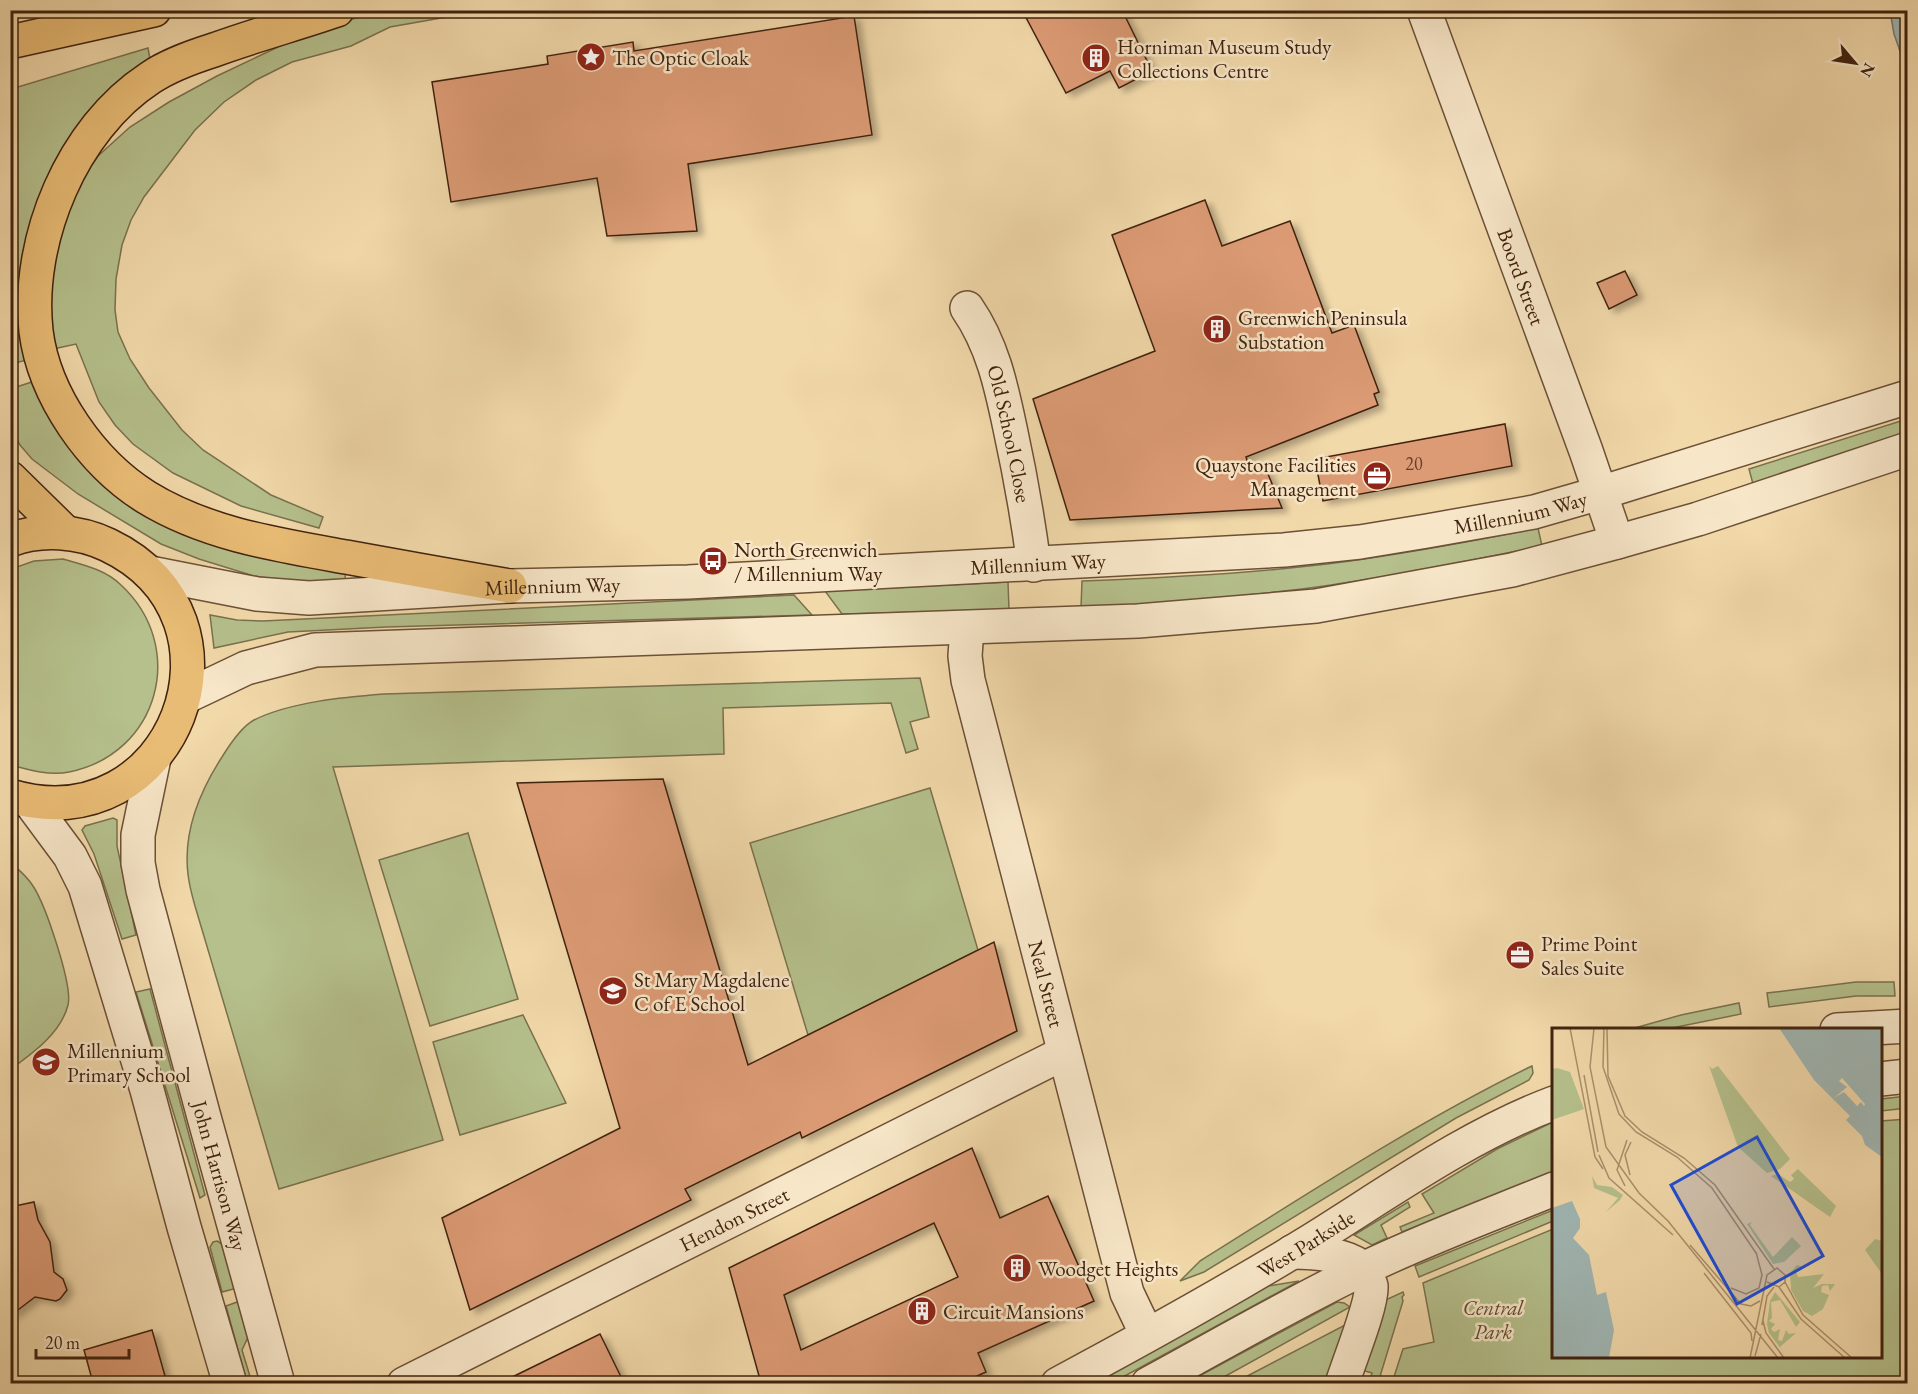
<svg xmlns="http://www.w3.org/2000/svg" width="1918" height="1394" viewBox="0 0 1918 1394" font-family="'EB Garamond',serif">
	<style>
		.green { fill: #b5c08c; stroke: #7a714e; stroke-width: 1.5 }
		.water { fill: #a0b7b4; stroke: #7a7b72; stroke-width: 1.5 }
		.building { fill: #dc9b74; stroke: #40220f; stroke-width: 1.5; fill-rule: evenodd; filter: url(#shadow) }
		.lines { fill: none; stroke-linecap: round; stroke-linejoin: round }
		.minor-casing { stroke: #6c5036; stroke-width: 36 }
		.major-casing { stroke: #40220f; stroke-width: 36 }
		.highway-casing { stroke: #40220f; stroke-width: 36 }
		.minor { stroke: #f7e6c8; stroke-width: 33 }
		.major { stroke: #e9bc75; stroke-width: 33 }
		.highway { stroke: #e9bc75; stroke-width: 33 }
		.labels { text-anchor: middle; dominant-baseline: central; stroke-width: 5; stroke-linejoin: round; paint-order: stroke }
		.number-label { font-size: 18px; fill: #674028 }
		.poi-label { font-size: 21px; fill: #40220f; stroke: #f7e6c8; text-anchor: start }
		.street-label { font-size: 21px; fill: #40220f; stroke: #f7e6c8 }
		.park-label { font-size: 21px; font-style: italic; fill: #5d4a2e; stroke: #f7e6c8 }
		.inset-road { fill: none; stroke: #ab906c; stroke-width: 1.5 }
		.view { fill: #1d4ed8; fill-opacity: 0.15; stroke: #1d4ed8; stroke-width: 3 }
		.inset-edge { fill: none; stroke: #40220f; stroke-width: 3 }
	</style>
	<defs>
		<filter id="shadow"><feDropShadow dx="6" dy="4" stdDeviation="3" flood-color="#0004"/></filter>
	</defs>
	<rect width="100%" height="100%" fill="#f2d9aa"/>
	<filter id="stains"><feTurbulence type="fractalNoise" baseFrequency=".00333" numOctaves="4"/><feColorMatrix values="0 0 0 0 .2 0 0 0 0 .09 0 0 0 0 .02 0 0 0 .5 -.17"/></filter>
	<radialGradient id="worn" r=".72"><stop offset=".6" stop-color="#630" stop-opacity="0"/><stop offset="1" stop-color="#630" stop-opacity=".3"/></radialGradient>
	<g class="green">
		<polygon points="396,11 481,11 390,27 351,46 292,62 256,80 224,102 195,130 144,197 131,220 122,245 116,279 115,310 118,332 130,359 149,388 182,430 203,450 271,495 323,517 319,528 241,506 173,473 133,444 115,425 99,402 76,344 53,349 47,264 74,189 98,156 130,127 169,102 217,76 314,30 352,19"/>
		<polygon points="148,48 151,65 69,148 27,360 11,364 11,89"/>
		<polygon points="35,381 96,475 346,571 344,584 293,582 254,576 199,559 161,544 78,494 32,459 20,445 11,430 10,389"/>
		<polygon points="1907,419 1907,434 1753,484 1749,469"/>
		<path d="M1538 528 1542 546C1472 560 1402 575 1331 585 1248 597 1165 603 1081 608L1082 581C1164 578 1246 574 1327 564 1398 555 1468 542 1538 528Z"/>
		<path d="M63 559C84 565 106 570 121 585 188 647 159 754 69 772 50 776 29 770 11 765V569L34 561Z"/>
		<polygon points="1008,582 1009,610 842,614 825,591"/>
		<polygon points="794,595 812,615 386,627 288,632 214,648 210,615 237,620 263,621"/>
		<path d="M920 678 929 717 910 722 918 749 906 753 891 703 723 708 724 754 333 767 443 1140 279 1189 195 906C192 895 189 885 188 874 183 833 200 791 222 757 230 744 241 727 254 720 290 702 345 697 384 694Z"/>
		<polygon points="930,788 978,950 808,1035 750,843"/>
		<polygon points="113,818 117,820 117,846 136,935 122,939 94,854 82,830 85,826"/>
		<polygon points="468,833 518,999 430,1026 379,860"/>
		<path d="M11 863C19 870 27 876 33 886 45 904 73 985 68 1005 61 1033 33 1053 11 1069L10 1000 13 990 10 973Z"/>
		<polygon points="1856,982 1894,982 1895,996 1856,996 1769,1007 1767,993"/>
		<polygon points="150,989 205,1195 200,1198 136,992"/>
		<polygon points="1739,1003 1741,1014 1667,1029 1631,1029 1681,1015"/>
		<polygon points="523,1015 566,1103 460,1135 433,1042"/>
		<path d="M1532 1066 1533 1073 1529 1080 1456 1118 1204 1272 1180 1281 1200 1261C1309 1193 1417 1122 1532 1066Z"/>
		<polygon points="1907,1096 1907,1108 1881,1111 1881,1099"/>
		<polygon points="1907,1119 1907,1383 1392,1383 1403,1349 1434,1342 1423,1283 1553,1229 1554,1356 1880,1356 1881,1121"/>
		<polygon points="1553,1122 1553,1173 1402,1232 1400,1227 1434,1213 1422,1194 1497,1149"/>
		<polygon points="1408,1202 1410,1207 1381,1225 1387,1238 1372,1245 1354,1235"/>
		<polygon points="1553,1210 1553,1221 1419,1277 1415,1266"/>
		<polygon points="217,1241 224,1245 237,1288 222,1292 210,1247 213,1242"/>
		<polygon points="1299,1281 1112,1383 1094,1384 1268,1286"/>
		<polygon points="1403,1292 1404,1295 1402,1297 1403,1301 1378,1383 1369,1383 1372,1373 1358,1369 1379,1303"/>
		<polygon points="240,1301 250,1333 242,1350 252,1383 247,1383 226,1306"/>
		<polygon points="1337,1302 1344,1303 1350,1307 1213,1383 1186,1383"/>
		<polygon points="1347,1324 1327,1383 1234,1383"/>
	</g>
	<polygon class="water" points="1890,11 1907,11 1907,71 1894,34"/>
	<g class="building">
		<polygon points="1022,10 1122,10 1152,71 1119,88 1110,71 1066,93"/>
		<polygon points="854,16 872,135 688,164 697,231 607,236 597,178 451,202 432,82 548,64 547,56 633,42 634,51"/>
		<polygon points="1205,200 1222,246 1290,221 1332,333 1354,325 1379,392 1374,394 1378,405 1246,457 1251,472 1266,469 1282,508 1070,520 1033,399 1155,351 1112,235"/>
		<polygon points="1625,271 1637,295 1609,309 1597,283"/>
		<polygon points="1505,424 1512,466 1323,501 1315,459"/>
		<polygon points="663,779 748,1065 994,942 1017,1031 802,1138 800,1132 685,1189 691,1200 470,1310 442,1218 620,1128 517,783"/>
		<path d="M972 1148 1000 1218 1048 1196 1094 1301 978 1353 986 1372 961 1383H761L729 1268ZM934 1223 958 1277 801 1350 784 1295Z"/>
		<polygon points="34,1202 38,1220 50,1242 54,1272 63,1279 67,1290 60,1299 56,1301 35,1297 10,1316 10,1207"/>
		<polygon points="152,1330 167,1383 93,1383 84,1350"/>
		<polygon points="600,1334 624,1383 500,1383"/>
	</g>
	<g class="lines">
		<g class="minor-casing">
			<g id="minor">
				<path id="s1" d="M1424 10 1586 451 1617 542"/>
				<path id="s2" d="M967 308C992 344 1001 385 1010 428 1020 474 1028 519 1034 565"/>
				<path id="s3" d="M150 573 257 594 309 598 510 586 688 582 1284 550 1360 542 1427 531 1534 512 1600 493 1908 397"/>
				<path id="s4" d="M967 628 965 656 968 680 1127 1293 1147 1335"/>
				<polyline points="185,697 246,668 315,650 1138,621 1316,606 1512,570 1617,542 1698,519 1908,449"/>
				<path id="s5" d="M154 758 138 835V863L143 890 204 1117 278 1384"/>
				<polyline points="30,802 70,856 85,886 147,1090 184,1227 230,1384"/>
				<polyline points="1837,1030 1908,1026"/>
				<polyline points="1880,1079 1908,1076"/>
				<path d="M1292 1252C1312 1252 1349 1254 1363 1269 1365 1272 1370 1282 1371 1286 1373 1303 1348 1364 1342 1384"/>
				<path id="s6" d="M404 1384 1064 1053"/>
				<path id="s7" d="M1058 1384C1144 1338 1229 1291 1312 1240 1389 1192 1469 1135 1554 1103"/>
				<path d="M1148 1384C1220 1345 1290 1304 1363 1269 1425 1239 1490 1215 1554 1189"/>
			</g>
		</g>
		<g class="major-casing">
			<g id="major">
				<polyline points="10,478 65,532"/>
				<path d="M10 540C41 528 79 531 108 545 261 618 174 845 10 796"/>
			</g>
		</g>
		<g class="highway-casing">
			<g id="highway">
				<path d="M337 10C296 24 255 35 214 50 192 57 169 65 150 78 72 129 26 240 36 331 44 396 92 463 146 497 206 534 278 545 346 557 401 567 456 577 510 586"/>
				<polyline points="10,42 154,10"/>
			</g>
		</g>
		<use href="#minor" class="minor"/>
		<use href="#major" class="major"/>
		<use href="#highway" class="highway"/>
	</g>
	<defs>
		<g id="sight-disc" transform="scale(1.5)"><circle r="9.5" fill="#8f2418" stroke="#f7e6c8"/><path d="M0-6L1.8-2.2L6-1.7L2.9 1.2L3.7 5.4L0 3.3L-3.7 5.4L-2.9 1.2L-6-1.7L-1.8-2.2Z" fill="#fff"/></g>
		<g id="building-disc" transform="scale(1.5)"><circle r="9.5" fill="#8f2418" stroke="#f7e6c8"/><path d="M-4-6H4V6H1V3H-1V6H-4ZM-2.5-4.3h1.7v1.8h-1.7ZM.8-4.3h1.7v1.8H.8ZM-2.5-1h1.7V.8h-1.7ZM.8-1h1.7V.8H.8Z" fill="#fff"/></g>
		<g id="office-disc" transform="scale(1.5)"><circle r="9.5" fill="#8f2418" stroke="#f7e6c8"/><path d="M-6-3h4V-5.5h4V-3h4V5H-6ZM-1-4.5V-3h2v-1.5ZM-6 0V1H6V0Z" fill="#fff"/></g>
		<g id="bus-disc" transform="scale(1.5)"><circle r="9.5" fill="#8f2418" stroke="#f7e6c8"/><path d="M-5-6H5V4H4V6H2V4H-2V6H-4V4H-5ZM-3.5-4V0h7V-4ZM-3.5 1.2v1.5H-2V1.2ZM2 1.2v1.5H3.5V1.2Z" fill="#fff"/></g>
		<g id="school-disc" transform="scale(1.5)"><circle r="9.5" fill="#8f2418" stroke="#f7e6c8"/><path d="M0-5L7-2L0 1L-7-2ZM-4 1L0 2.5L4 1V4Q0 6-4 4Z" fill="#fff"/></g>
	</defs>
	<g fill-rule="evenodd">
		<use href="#sight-disc" x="591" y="57"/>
		<use href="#building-disc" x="1096" y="58"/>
		<use href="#building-disc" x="1217" y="329"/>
		<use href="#office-disc" x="1377" y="476"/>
		<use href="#bus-disc" x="713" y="561"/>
		<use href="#office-disc" x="1520" y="955"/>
		<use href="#school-disc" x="613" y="991"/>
		<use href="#school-disc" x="46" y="1062"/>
		<use href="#building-disc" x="1017" y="1268"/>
		<use href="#building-disc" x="922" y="1311"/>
	</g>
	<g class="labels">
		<g class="number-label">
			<text x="1414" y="463">20</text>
		</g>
		<g class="poi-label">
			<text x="1117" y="46">Horniman Museum Study<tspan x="1117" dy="24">Collections Centre</tspan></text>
			<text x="612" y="57">The Optic Cloak</text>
			<text x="1238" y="317">Greenwich Peninsula<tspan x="1238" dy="24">Substation</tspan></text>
			<text x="1356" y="464" text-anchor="end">Quaystone Facilities<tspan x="1356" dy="24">Management</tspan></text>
			<text x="734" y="549">North Greenwich<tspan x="734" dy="24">/ Millennium Way</tspan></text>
			<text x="1541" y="943">Prime Point<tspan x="1541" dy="24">Sales Suite</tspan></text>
			<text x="634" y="979">St Mary Magdalene<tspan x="634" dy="24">C of E School</tspan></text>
			<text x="67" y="1050">Millennium<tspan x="67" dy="24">Primary School</tspan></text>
			<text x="1038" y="1268">Woodget Heights</text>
			<text x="943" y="1311">Circuit Mansions</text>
		</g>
		<g class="street-label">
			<text stroke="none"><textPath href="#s1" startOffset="284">Boord Street</textPath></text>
			<text stroke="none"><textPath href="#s2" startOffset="134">Old School Close</textPath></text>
			<text stroke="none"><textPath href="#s3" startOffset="1377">Millennium Way</textPath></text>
			<text stroke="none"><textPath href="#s3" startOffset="891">Millennium Way</textPath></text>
			<text stroke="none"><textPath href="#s3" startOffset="405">Millennium Way</textPath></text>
			<text stroke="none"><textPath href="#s4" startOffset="366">Neal Street</textPath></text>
			<text stroke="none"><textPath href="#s5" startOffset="430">John Harrison Way</textPath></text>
			<text stroke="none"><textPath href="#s6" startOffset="369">Hendon Street</textPath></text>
			<text stroke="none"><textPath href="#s7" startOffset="285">West Parkside</textPath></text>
		</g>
		<g class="park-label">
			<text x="1493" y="1307">Central<tspan x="1493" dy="24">Park</tspan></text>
		</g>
	</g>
	<g transform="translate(1552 1028)">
		<rect width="330" height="330" fill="#f2d9aa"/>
		<path d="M157 38 160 41 166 38 238 131 228 141 215 145 186 119ZM5 40 18 44 32 81 0 92V41ZM246 141 284 178 278 189 219 148 226 146 238 154 242 151 239 147ZM40 148 45 157 60 159 71 167 68 172 54 184 66 170 42 160ZM200 194 198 197 221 229 240 209 249 218 232 234 221 236 195 196ZM323 211 330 213V246L313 222ZM245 237 251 239 244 243 246 249 272 246 261 260 270 256H283L278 263 276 257 270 258 269 264 277 267 271 281 260 288 251 283 239 262 238 245ZM223 264 248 294 244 299 228 272 219 274 220 290 217 293 223 296 219 301 222 304 228 301 226 312 230 313 234 302 237 306 244 305 228 319 236 330 217 305 215 296 218 273Z" fill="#b5c08c"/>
		<path d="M227 0H330V129L313 117 310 108 294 92 298 88 262 52ZM20 173 28 191V200L21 210 37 227 45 267 54 264 62 302 57 330H0V180Z" fill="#a0b7b4"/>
		<path d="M290 50 313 76 312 78 309 74 305 78 292 64 282 70 295 59 287 53Z" fill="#f2d9aa"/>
		<path class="inset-road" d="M18 0 43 129 51 141M42 0 38 39 54 119 87 165 116 193 226 330M52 0 51 39 67 86 84 104 125 129 160 160 204 225M55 0 56 48 73 88 90 104 132 130 163 157 222 241M32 47 46 124M47 127 57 150 121 207M78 147 73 127 79 114M73 158 65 142 75 112M138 217 189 276 199 278 208 273M152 245 199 305 200 313M233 254 251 287 300 330M227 259 249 291 293 330M179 260 194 266 207 260 210 247 204 224M211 293 214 305 232 330M210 297 215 268 222 259M203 328 209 306M198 330 215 247 225 240 233 247V254L227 259 215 254"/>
		<path class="view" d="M205 109 271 228 185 276 119 157Z"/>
		<rect width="330" height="330" class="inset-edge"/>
	</g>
	<rect width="1918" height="1394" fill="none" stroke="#f2d9aa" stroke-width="36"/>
	<rect x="12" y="12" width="1894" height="1370" fill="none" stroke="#40220f" stroke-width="3"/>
	<rect x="18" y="18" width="1882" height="1358" fill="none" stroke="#40220f" stroke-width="1.5"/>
	<g transform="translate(1855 63) rotate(119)" stroke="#f7e6c8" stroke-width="4.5" paint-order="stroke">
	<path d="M0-4.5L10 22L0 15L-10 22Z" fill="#40220f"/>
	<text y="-9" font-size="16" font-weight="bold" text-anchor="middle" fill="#40220f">N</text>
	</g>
	<path d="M36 1349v9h93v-9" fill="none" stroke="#40220f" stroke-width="3"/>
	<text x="45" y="1349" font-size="18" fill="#40220f" stroke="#f7e6c8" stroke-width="4.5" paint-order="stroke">20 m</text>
	<rect width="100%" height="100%" filter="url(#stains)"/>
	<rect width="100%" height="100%" fill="url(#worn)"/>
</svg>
